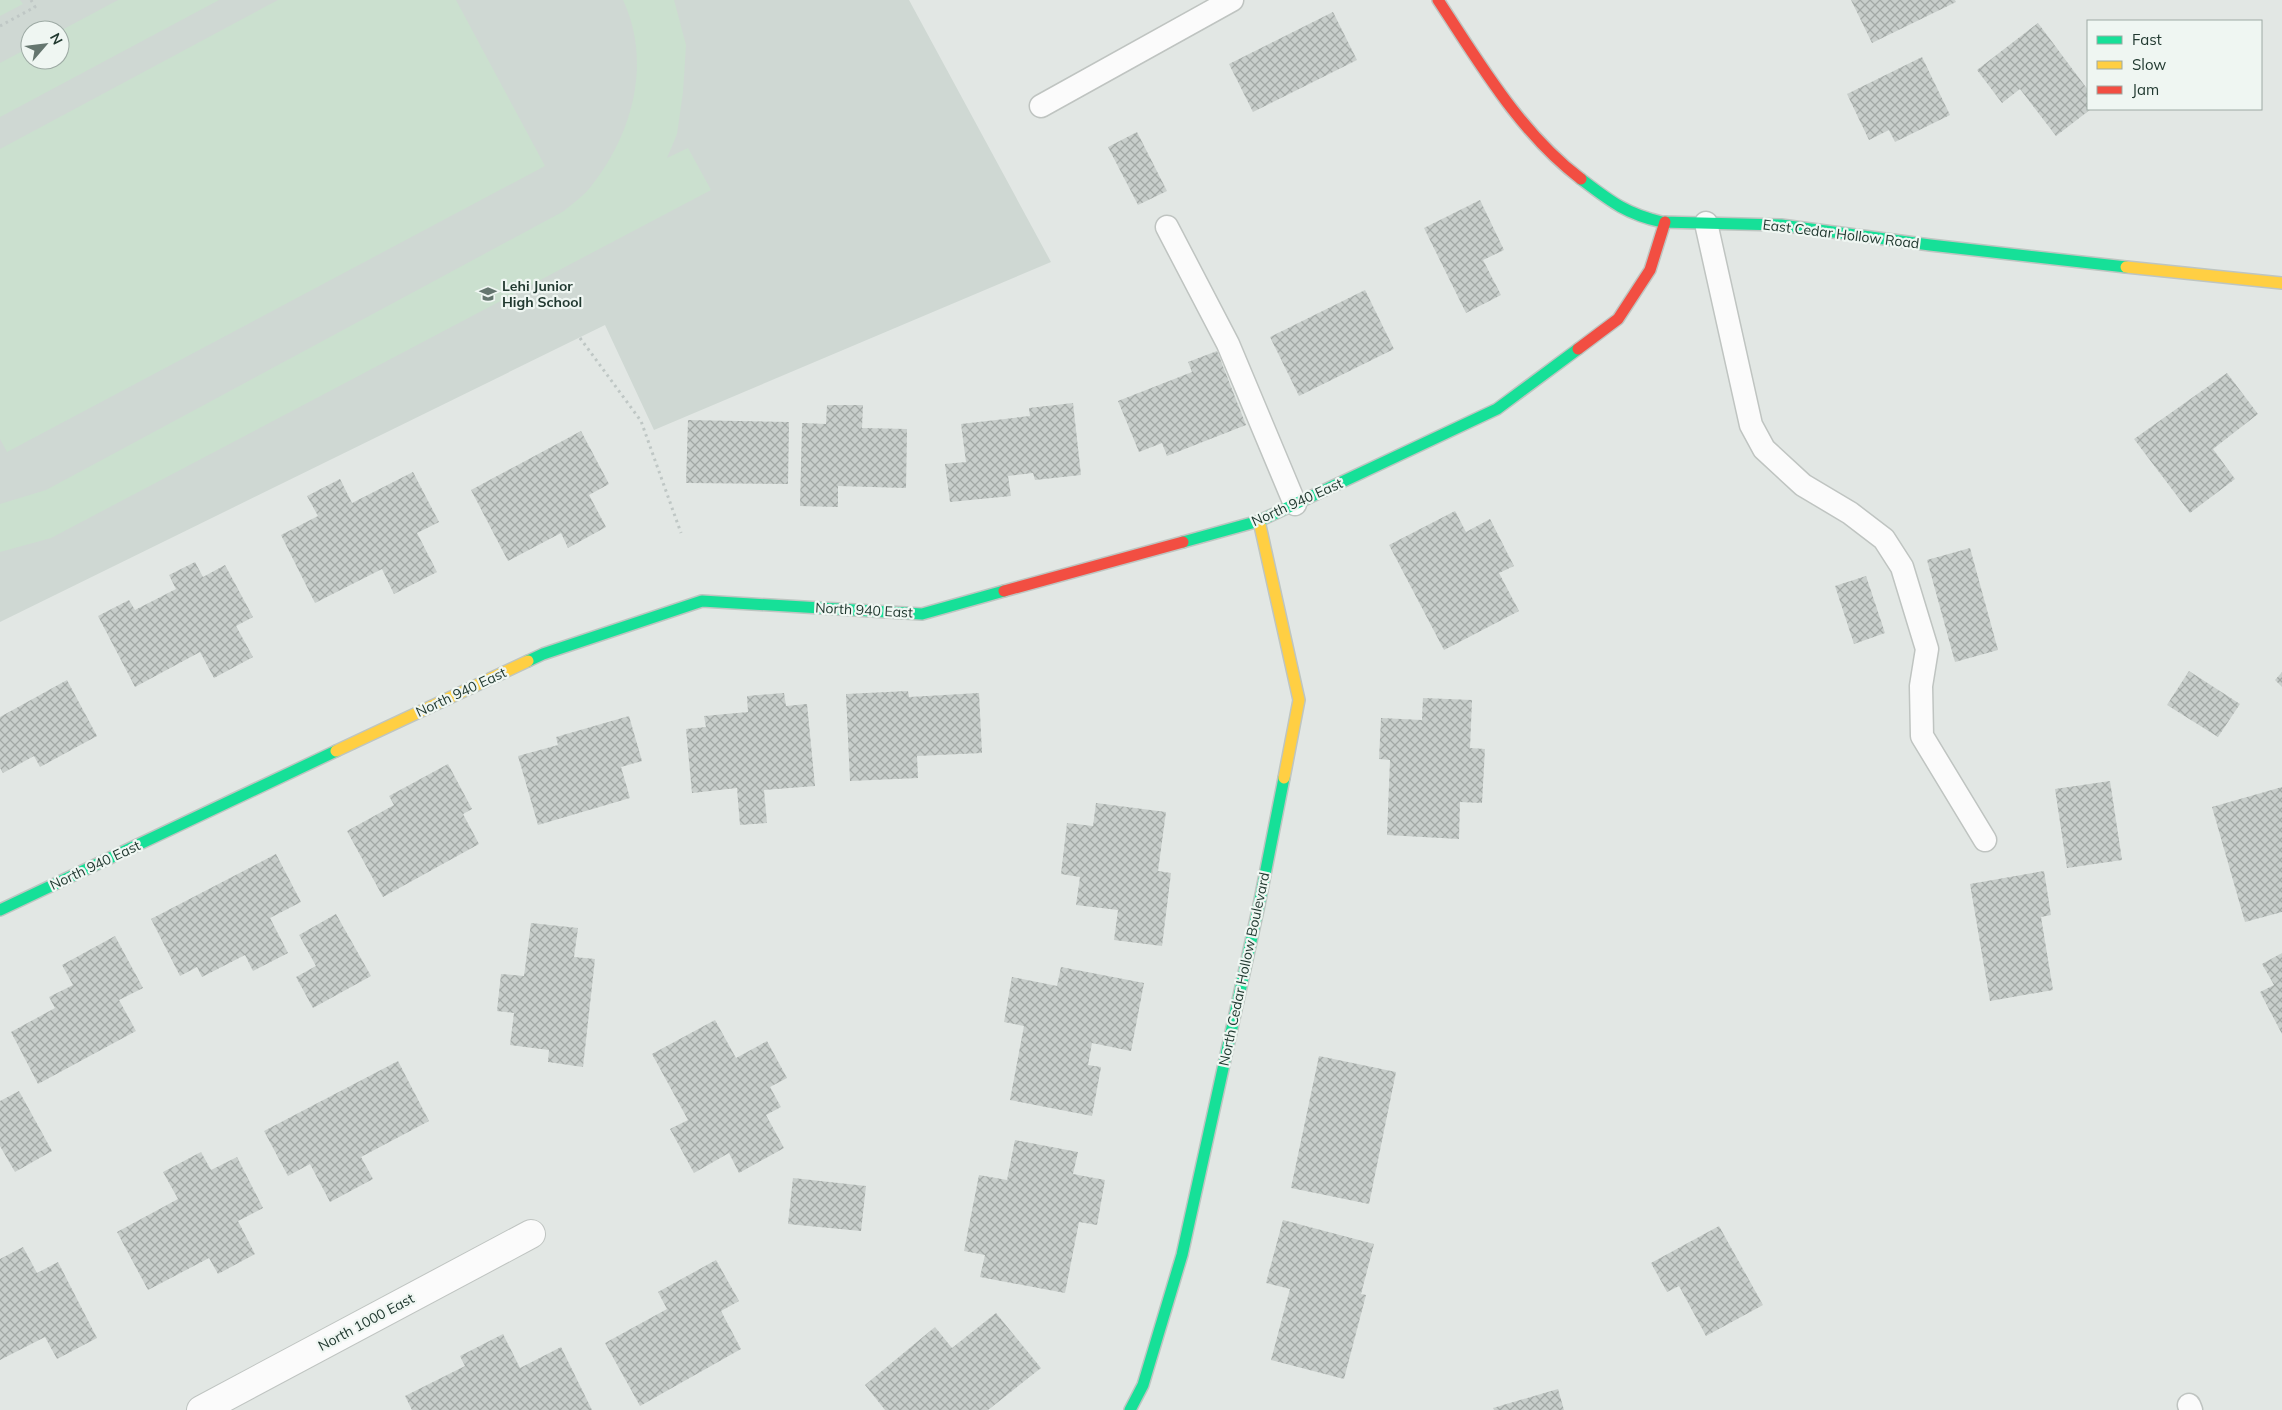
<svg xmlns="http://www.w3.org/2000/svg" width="2282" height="1410" viewBox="0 0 2282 1410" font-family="Mulish,sans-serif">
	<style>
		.built { fill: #cfd8d3; fill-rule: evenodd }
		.green { fill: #cbe0cf }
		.building { fill: url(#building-cross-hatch) }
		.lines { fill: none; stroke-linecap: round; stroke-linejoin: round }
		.lane-casing { stroke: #bfc4c1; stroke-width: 25 }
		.street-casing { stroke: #bfc4c1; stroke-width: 30 }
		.fast-casing { stroke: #bec5c1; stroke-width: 14 }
		.slow-casing { stroke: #bec5c1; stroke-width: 14 }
		.jam-casing { stroke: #bec5c1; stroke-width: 14 }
		.path { stroke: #bfc7c5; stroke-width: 3; stroke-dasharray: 2.5 4; stroke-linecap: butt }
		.lane { stroke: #fbfbfb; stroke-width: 22 }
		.street { stroke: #fbfbfb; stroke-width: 28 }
		.fast { stroke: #16e098; stroke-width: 11 }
		.slow { stroke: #ffcf43; stroke-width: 11 }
		.jam { stroke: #f24e42; stroke-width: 11 }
		.labels { text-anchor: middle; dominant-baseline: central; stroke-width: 4.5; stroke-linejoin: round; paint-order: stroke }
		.street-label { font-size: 14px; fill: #213930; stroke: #eff6f2 }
		.poi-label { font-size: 14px; font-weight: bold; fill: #213930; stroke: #eff6f2; text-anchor: start }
	</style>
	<defs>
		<pattern id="building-cross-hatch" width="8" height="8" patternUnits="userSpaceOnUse" patternTransform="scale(1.25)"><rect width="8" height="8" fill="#c8cecb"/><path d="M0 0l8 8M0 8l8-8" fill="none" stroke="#a2a8a5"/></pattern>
	</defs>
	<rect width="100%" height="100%" fill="#e2e7e4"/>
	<path class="built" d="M0 0H909L1051 262 654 430 605 325 0 622ZM30 30H60V60H30Z"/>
	<g class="green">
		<polygon points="0,0 20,0 23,4 0,16"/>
		<polygon points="118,0 219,0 0,117 0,63 30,47 30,60 60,60 60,31"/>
		<polygon points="278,0 456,0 545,166 7,452 0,439 0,149"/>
		<path d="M623 0H674L686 45 683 92 677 134 667 158 688 148 711 190 51 538 0 552V504L46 490 564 211C573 203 585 195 592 185 633 133 652 62 623 0Z"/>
	</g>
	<g class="building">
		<polygon points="1851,0 1955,0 1956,2 1872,43"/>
		<polygon points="1333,12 1357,60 1253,112 1229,64"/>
		<polygon points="2038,23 2088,90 2088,109 2091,109 2056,136 2020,89 2002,103 1977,70"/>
		<polygon points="1922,57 1950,115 1895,142 1889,130 1869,140 1847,94"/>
		<polygon points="1137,132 1167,191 1138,205 1108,147"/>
		<polygon points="1480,200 1504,250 1483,260 1501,295 1466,313 1424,228"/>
		<polygon points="1365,290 1394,349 1299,396 1270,337"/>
		<polygon points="1217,351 1246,425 1167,456 1162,443 1139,452 1118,401 1192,372 1188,362"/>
		<polygon points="2227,373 2258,414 2213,449 2235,479 2190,513 2134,439"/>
		<polygon points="1073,403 1081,475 1035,480 1033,473 1008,476 1011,496 950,502 945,464 966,462 961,424 1030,416 1029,408"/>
		<polygon points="827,405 863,405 862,428 907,429 906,488 838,486 838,507 800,506 802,423 826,424"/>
		<polygon points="688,420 789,422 788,484 686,483"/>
		<polygon points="581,431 609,484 589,495 606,527 568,548 561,533 508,561 471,490"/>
		<polygon points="413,472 439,522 417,533 437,572 394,594 382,569 315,603 281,535 318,516 307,496 340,479 352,503"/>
		<polygon points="1455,511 1466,532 1490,519 1514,566 1499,573 1519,611 1444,650 1389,545"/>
		<polygon points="1970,548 1998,650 1955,662 1927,560"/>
		<polygon points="195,562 203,577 225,565 253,617 236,626 253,657 214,678 200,652 135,687 98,616 129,600 135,610 176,589 169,575"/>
		<polygon points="1866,576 1885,633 1854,644 1835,586"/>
		<polygon points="2189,671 2240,704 2218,737 2167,705"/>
		<polygon points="2282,672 2282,687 2275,680"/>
		<polygon points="67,680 97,736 40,767 34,756 3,773 0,768 0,717"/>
		<polygon points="908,691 909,697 979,693 982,753 917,756 918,778 850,781 846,694"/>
		<polygon points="784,693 786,706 807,704 815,786 764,790 767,823 740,825 737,788 692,793 686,729 706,727 704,716 748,712 747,696"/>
		<polygon points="1423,698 1472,700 1470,748 1485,749 1482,803 1460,802 1459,839 1387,835 1390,760 1379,759 1381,718 1422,720"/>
		<polygon points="629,716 642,761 621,767 630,798 538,825 518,756 558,745 556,737"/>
		<polygon points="448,764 472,809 463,814 479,844 383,897 347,831 394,805 389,796"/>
		<polygon points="2110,781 2122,860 2067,868 2055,789"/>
		<polygon points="2282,787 2282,912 2245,922 2212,807"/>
		<polygon points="1096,803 1166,812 1158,871 1171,873 1162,946 1114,940 1118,910 1076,905 1080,877 1061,874 1067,823 1093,826"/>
		<polygon points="276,854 301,902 270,918 288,953 253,971 245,955 202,977 197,967 180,976 151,919"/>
		<polygon points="2044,871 2051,915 2041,917 2053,990 1990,1001 1970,884"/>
		<polygon points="336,914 371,976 313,1008 296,977 316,966 299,935"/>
		<polygon points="531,923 578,928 574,957 595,959 583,1067 548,1062 549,1050 510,1045 514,1013 497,1011 501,974 524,976"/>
		<polygon points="115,936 143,988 119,1000 136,1031 38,1084 11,1032 55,1008 49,997 73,985 62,965"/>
		<polygon points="2282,953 2282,1034 2260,992 2274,985 2262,964"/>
		<polygon points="1061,967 1144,983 1131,1051 1092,1043 1088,1065 1101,1067 1092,1116 1010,1100 1024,1026 1004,1022 1012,977 1057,986"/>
		<polygon points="715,1020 736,1058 767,1041 787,1078 770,1087 781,1107 766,1115 784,1148 739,1173 729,1153 694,1173 670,1129 688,1120 652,1054"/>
		<polygon points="1319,1056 1396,1072 1369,1204 1291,1188"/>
		<polygon points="398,1061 429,1121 361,1157 373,1179 330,1202 310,1164 288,1176 264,1131"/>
		<polygon points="19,1091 52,1151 15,1172 0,1146 0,1101"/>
		<polygon points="1015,1140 1078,1152 1073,1174 1105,1180 1097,1225 1079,1222 1065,1293 980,1277 985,1255 964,1251 979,1175 1007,1180"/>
		<polygon points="201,1152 211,1170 237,1157 263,1208 238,1221 255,1254 218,1274 209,1258 148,1290 117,1232 178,1199 163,1172"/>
		<polygon points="793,1178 866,1186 861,1231 788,1224"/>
		<polygon points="1283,1220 1374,1244 1361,1294 1366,1295 1344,1379 1271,1360 1290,1289 1266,1283"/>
		<polygon points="1719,1226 1763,1305 1706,1336 1679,1286 1667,1292 1651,1263"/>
		<polygon points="23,1247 37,1273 58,1262 97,1338 57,1359 45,1337 0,1360 0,1259"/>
		<polygon points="716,1260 739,1301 721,1311 741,1349 640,1406 605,1343 667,1309 658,1292"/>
		<polygon points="996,1313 1041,1368 988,1410 885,1410 865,1385 935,1327 952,1348"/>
		<polygon points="503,1334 520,1368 561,1347 592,1410 412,1410 405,1396 465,1366 460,1356"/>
		<polygon points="1558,1389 1564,1410 1494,1410 1493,1408"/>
	</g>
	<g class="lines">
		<g class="lane-casing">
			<g id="lane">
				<polyline points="1041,106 1232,0"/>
				<polyline points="1706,223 1751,425 1764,449 1803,485 1850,513 1884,539 1902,567 1927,649 1921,686 1922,736 1985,840"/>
				<polyline points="1167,227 1228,344 1295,504"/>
				<polyline points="2189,1405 2191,1410"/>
			</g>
		</g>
		<g class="street-casing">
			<polyline id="street" points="201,1410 531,1234"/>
		</g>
		<g class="fast-casing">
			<g id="fast">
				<path d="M1581 179C1610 201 1626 214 1662 222L1781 225 1930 245 2126 267"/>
				<polyline points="1183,542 1259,521 1497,409 1578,349"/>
				<polyline points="528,661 543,654 702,601 922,614 1004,591"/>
				<polyline points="0,910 336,751"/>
				<polyline points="1130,1410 1143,1385 1182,1255 1259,905 1284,778"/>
			</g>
		</g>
		<g class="slow-casing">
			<g id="slow">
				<polyline points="2126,267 2282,283"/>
				<polyline points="1259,521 1299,700 1284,778"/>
				<polyline points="336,751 528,661"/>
			</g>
		</g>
		<g class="jam-casing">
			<g id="jam">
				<path d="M1438 0C1479 62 1520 133 1581 179"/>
				<polyline points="1578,349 1618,319 1650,270 1665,222"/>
				<polyline points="1004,591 1183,542"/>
			</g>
		</g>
		<g class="path">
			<polyline points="0,26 35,7 31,0"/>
			<polyline points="580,338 641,421 681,533"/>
		</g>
		<use href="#lane" class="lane"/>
		<use href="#street" class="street"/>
		<use href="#fast" class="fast"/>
		<use href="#slow" class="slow"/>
		<use href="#jam" class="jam"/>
	</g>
	<defs>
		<g id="school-bare" transform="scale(1.35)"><path d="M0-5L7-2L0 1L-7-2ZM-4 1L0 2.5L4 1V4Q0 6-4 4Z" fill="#65766f" stroke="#eff6f2" stroke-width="2.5" paint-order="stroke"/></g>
	</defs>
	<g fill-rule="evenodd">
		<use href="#school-bare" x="488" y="294"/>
	</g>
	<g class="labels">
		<g class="street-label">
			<text transform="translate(1841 234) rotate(7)">East Cedar Hollow Road</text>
			<text transform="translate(1297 502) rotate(-24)">North 940 East</text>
			<text transform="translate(864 610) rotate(3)">North 940 East</text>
			<text transform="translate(461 692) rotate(-25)">North 940 East</text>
			<text transform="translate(95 865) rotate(-25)">North 940 East</text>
			<text transform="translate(1244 969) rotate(-78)">North Cedar Hollow Boulevard</text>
			<text transform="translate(366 1322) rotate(-28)">North 1000 East</text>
		</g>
		<g class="poi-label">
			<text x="502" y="286">Lehi Junior<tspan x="502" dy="16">High School</tspan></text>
		</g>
	</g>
	<rect x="2087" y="20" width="175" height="90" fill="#eff6f2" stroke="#9daaa4"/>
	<rect x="2097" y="36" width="25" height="8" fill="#16e098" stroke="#9daaa4"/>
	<text x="2132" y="45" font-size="15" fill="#213930">Fast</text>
	<rect x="2097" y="61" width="25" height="8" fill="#ffcf43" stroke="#9daaa4"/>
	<text x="2132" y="70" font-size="15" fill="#213930">Slow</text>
	<rect x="2097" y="86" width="25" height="8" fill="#f24e42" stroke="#9daaa4"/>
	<text x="2132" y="95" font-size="15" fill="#213930">Jam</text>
	<g transform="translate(45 45) rotate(62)"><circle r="24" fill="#eff6f2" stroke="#9daaa4"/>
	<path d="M0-4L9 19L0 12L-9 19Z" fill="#65766f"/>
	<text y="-8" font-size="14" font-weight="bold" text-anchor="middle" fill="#213930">N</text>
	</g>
</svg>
